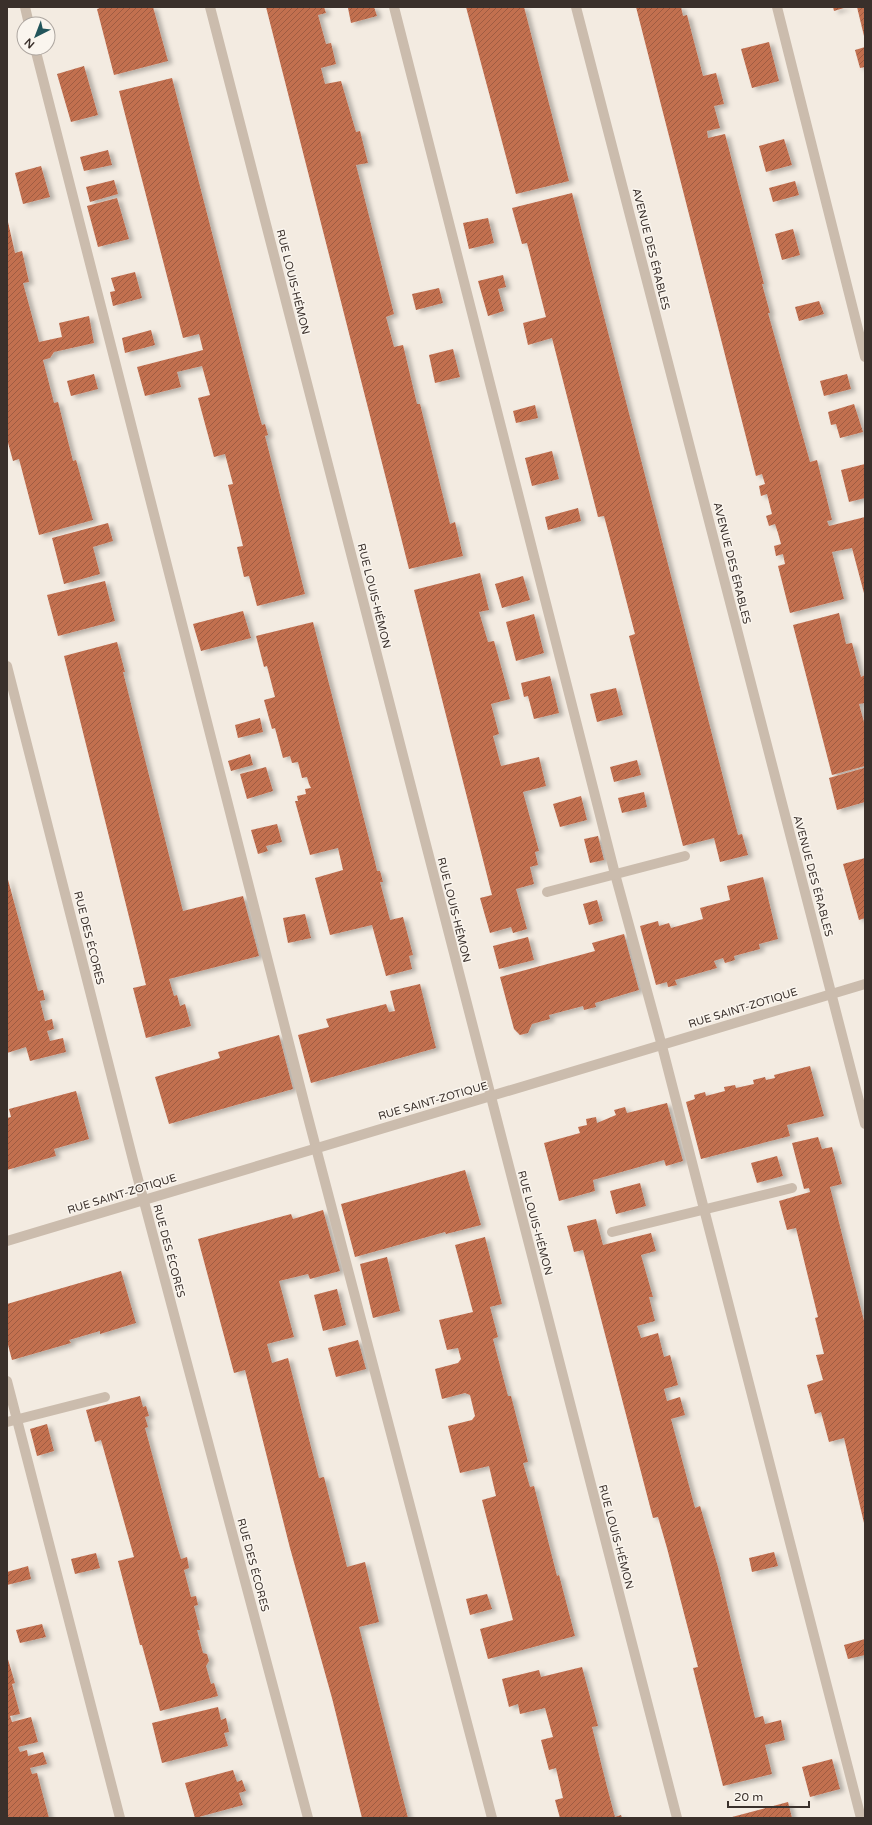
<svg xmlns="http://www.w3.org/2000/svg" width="872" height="1825" viewBox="0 0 872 1825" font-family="'Varela Round',sans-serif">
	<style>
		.building { fill: url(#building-hatch); filter: url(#shadow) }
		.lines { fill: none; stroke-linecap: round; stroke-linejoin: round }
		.service { stroke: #cbbcad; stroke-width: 10 }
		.minor { stroke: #cbbcad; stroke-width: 10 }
		.tertiary { stroke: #cbbcad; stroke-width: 10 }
		.labels { text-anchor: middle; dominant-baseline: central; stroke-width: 3; stroke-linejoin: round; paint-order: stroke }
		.street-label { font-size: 11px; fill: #3a302b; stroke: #faf5ee }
	</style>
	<defs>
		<pattern id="building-hatch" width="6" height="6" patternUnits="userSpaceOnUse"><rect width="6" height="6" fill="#c26f50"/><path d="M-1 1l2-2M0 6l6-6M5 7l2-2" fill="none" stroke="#9f5c43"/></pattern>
		<filter id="shadow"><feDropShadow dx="4.5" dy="2.5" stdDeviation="2" flood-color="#0004"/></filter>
	</defs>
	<rect width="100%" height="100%" fill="#f3ebe1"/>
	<g class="building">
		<polygon points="103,7 153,7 168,61 114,75 97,9"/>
		<polygon points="266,7 324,7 326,13 318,15 326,44 331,43 336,64 321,68 325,84 341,81 356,132 360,131 368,163 356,165 394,314 386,317 394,347 403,345 417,404 420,404 450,524 455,522 463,556 409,569"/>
		<polygon points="353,7 374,7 377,16 351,23 348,8"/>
		<polygon points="466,7 524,7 569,181 516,194"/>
		<polygon points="636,7 681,7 683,16 687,15 703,76 716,73 724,104 714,106 720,128 707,131 708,138 725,134 764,284 762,284 770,313 768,313 810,462 817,460 832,520 827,521 829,526 865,517 865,597 852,548 832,552 844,599 790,613 778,566 785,564 783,554 776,556 774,546 781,544 778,533 775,524 769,526 766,516 772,514 767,494 761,496 759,486 765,484 762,474 756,476"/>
		<polygon points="833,7 847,7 834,11"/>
		<polygon points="857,7 865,7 865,36 864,36"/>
		<polygon points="769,42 779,81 752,88 741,49"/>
		<polygon points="865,47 865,67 860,68 855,50"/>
		<polygon points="84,66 98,115 71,122 57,74"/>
		<polygon points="172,78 259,415 262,425 265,424 268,435 265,436 305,594 257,606 249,576 244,577 237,547 243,546 228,485 233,484 225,454 214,457 198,398 210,395 202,366 177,372 181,387 145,396 137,367 203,350 199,334 183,338 119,91"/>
		<polygon points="784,139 792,165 766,172 759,146"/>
		<polygon points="108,150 112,165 84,171 80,157"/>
		<polygon points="41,166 50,197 23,204 15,173"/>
		<polygon points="114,180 118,194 90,202 86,187"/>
		<polygon points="795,181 799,195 773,202 769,188"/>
		<polygon points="572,193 738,835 742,834 748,855 720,862 714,838 683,846 629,636 635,634 612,546 604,516 598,517 552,338 528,345 523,323 546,317 527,243 522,244 512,208"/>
		<polygon points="117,198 129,239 98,247 87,206"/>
		<polygon points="488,218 494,243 469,249 463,223"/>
		<polygon points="8,222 15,253 22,251 29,282 23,283 39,342 62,337 59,323 89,316 94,343 54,352 50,358 43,360 54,403 58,402 73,461 76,460 93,520 39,535 19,459 13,461 7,439"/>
		<polygon points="793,229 800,255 782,260 775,234"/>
		<polygon points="135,272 142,298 113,306 110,292 115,291 111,278"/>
		<polygon points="503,275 506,287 498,289 504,311 488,316 478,281"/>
		<polygon points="439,288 443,303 416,310 412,294"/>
		<polygon points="819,301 824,314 799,321 795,307"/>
		<polygon points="151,330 155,345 125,353 122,338"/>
		<polygon points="453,349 460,377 435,383 429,355"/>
		<polygon points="94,374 98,389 71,396 67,381"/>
		<polygon points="847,374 851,389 824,396 820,381"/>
		<polygon points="854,404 863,432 840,438 836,424 831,425 828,412"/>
		<polygon points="535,405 538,418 516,423 513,411"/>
		<polygon points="552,451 559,479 532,486 525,458"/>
		<polygon points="865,464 865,498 849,502 841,470"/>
		<polygon points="578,508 581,521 548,530 545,517"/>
		<polygon points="108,523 113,541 93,547 100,574 64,584 52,538"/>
		<polygon points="480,573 489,610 479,612 488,642 494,641 510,699 491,704 499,734 493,736 501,766 539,757 546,786 523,792 539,851 535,852 538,865 530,867 534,884 516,889 527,929 513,933 511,927 490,933 480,898 492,895 414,590"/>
		<polygon points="523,576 530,600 502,608 495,584"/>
		<polygon points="105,581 115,621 58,636 47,595"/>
		<polygon points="243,611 251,638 201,651 193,624"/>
		<polygon points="839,613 846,644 852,643 861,677 865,675 865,703 859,704 864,722 865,721 865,766 832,775 793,625"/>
		<polygon points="534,614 544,653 516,661 506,622"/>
		<polygon points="313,622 375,862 377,871 380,871 383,882 380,882 390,920 403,917 413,955 409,956 412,969 386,976 372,925 330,935 315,878 343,870 338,848 310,855 295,801 298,801 297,796 306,794 305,789 311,788 309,784 307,777 302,778 298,762 292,763 290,756 283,758 275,728 272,729 264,700 275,697 267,666 264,667 256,636"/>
		<polygon points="117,642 125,672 123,672 183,911 243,896 259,956 169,979 174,996 177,995 180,1006 185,1004 191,1026 146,1038 133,988 146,985 64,656"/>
		<polygon points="550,676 559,713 534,719 528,696 524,697 521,683"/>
		<polygon points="616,688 623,715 597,722 590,694"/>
		<polygon points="260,718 263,732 238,738 235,725"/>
		<polygon points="250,754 253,765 231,771 228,761"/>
		<polygon points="637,760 641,775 614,782 610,767"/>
		<polygon points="266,767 273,791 247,799 240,774"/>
		<polygon points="864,768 865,802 837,810 829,778"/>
		<polygon points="644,792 647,807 622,813 618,798"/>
		<polygon points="581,796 587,820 560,827 553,804"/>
		<polygon points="277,824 282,842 266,846 268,851 258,854 251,830"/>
		<polygon points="598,836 604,860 590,863 584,839"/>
		<polygon points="865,858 865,918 859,920 843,864"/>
		<polygon points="7,876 38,991 43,990 45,1000 40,1001 45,1021 52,1019 54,1029 47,1031 50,1041 63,1038 66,1052 30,1061 26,1047 7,1053"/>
		<polygon points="763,877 778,939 759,944 760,949 734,956 735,960 725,963 723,958 714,961 717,968 675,980 677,985 668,987 667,982 656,985 640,926 658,921 659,926 669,923 671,928 703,919 700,908 730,900 727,886"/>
		<polygon points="597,900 603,921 589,925 583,904"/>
		<polygon points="305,914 311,938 288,943 283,918"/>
		<polygon points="624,934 639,990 595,1003 596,1007 584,1010 583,1006 549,1015 550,1019 532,1024 528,1033 520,1035 514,1029 500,977 595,951 592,943"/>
		<polygon points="528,937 534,960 499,969 493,946"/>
		<polygon points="420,984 436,1048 311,1083 298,1035 329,1027 326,1019 386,1004 389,1012 395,1011 390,991"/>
		<polygon points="279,1035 293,1089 169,1124 155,1077 220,1058 218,1052"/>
		<polygon points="810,1066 824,1116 787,1125 790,1136 701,1159 686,1102 695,1099 694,1095 705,1092 706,1096 725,1091 724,1087 735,1085 736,1088 754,1084 753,1080 765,1077 766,1080 775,1078 774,1075"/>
		<polygon points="76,1091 89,1139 54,1149 56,1156 7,1170 7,1118 11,1117 9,1109"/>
		<polygon points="667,1103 683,1161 666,1166 664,1160 593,1180 595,1191 559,1201 544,1143 580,1133 578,1127 587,1125 586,1119 596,1117 597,1123 616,1115 614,1110 625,1107 627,1113"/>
		<polygon points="818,1137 822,1149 832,1147 842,1184 830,1187 865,1325 864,1523 844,1438 829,1442 821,1412 815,1414 807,1385 823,1380 816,1355 824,1354 815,1318 818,1317 796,1228 787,1230 779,1201 810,1192 809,1188 804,1189 792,1143"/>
		<polygon points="777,1156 783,1176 757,1183 751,1163"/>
		<polygon points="465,1170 481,1225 446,1234 445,1232 355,1257 341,1204"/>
		<polygon points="640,1183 646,1206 616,1214 610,1191"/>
		<polygon points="323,1210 340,1271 310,1279 308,1274 279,1281 294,1337 267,1344 272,1363 288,1358 319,1478 324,1477 347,1567 365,1562 379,1622 359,1627 408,1818 362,1818 332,1698 290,1548 245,1370 234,1373 198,1239 291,1214 293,1219"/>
		<polygon points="596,1219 603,1245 651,1233 656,1251 641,1255 653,1297 649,1297 655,1321 637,1326 641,1338 658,1333 664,1357 670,1355 678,1385 664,1389 667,1401 680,1397 685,1415 671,1419 695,1508 700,1506 718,1567 755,1718 763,1716 765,1724 781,1720 785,1740 765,1745 772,1774 723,1786 693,1668 698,1667 667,1548 658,1517 653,1518 583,1250 574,1252 567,1226"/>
		<polygon points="485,1237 502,1304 490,1307 498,1337 493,1339 508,1396 511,1396 528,1462 523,1463 530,1487 534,1486 557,1576 559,1575 575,1636 488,1659 480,1629 513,1620 482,1500 496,1496 489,1466 460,1473 448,1426 472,1420 475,1416 470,1395 465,1393 442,1399 435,1369 458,1363 461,1359 458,1348 447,1350 439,1320 473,1312 455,1245"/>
		<polygon points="387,1257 400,1311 373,1318 360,1264"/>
		<polygon points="121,1271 136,1323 100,1334 100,1331 69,1340 71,1343 12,1360 7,1341 7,1304"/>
		<polygon points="337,1289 346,1325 323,1331 314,1295"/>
		<polygon points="358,1340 366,1369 336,1377 328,1348"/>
		<polygon points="140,1396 143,1407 146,1406 149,1416 145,1417 148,1427 145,1428 177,1546 181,1559 187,1557 189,1568 184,1570 191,1597 196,1596 198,1605 194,1606 200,1630 197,1630 203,1653 207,1654 209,1661 206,1666 211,1684 214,1683 218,1696 160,1711 142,1645 140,1645 118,1561 134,1557 101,1440 95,1442 86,1410"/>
		<polygon points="47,1424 54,1451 37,1456 30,1429"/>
		<polygon points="774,1552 778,1566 752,1572 749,1558"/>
		<polygon points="96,1553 100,1568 75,1574 71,1559"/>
		<polygon points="28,1566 31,1579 7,1585 7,1572"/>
		<polygon points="487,1594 492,1609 470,1615 466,1599"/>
		<polygon points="42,1624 46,1637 20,1643 16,1630"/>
		<polygon points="865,1639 865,1655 848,1659 844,1645"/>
		<polygon points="7,1656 15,1683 12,1684 20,1714 10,1716 12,1722 31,1717 38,1742 18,1747 20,1752 27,1750 28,1756 43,1752 47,1764 30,1768 32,1774 37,1773 49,1818 7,1818"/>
		<polygon points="582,1667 598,1726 592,1727 607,1787 615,1817 621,1815 622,1818 560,1818 555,1800 563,1798 556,1768 549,1770 541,1740 553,1737 545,1708 520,1714 518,1704 509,1707 502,1679 539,1670 541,1677"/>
		<polygon points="218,1707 221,1720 226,1718 229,1732 224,1733 228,1746 162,1763 152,1723"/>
		<polygon points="832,1759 840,1789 810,1797 802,1767"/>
		<polygon points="233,1770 237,1782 242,1780 246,1791 239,1793 243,1805 195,1818 185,1783"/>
		<polygon points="788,1802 792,1818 732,1818 732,1817"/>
	</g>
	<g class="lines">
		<g class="service">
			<polyline points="25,7 29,24"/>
			<polyline points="394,7 615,874 662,1046 861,1818"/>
			<polyline points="777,7 865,357"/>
			<polyline points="35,48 305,1106 492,1818"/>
			<polyline points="547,892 685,856"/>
			<polyline points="612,1232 792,1188"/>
			<polyline points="7,1381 120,1818"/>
			<polyline points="7,1422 105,1397"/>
		</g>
		<g class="minor">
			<polyline points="210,7 677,1818"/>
			<polyline points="576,7 865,1124"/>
			<polyline points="7,666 134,1164 308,1818"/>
		</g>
		<polyline class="tertiary" points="7,1241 865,984"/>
	</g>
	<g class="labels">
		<g class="street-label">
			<text transform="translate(651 249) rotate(76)">AVENUE DES ÉRABLES</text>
			<text transform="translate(293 282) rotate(76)">RUE LOUIS-HÉMON</text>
			<text transform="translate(732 563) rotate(76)">AVENUE DES ÉRABLES</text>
			<text transform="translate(374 596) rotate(76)">RUE LOUIS-HÉMON</text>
			<text transform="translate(813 876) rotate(75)">AVENUE DES ÉRABLES</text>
			<text transform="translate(454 910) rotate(76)">RUE LOUIS-HÉMON</text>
			<text transform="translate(89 938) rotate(76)">RUE DES ÉCORES</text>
			<text transform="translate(743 1008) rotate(-17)">RUE SAINT-ZOTIQUE</text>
			<text transform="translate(433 1101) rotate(-16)">RUE SAINT-ZOTIQUE</text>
			<text transform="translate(122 1194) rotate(-17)">RUE SAINT-ZOTIQUE</text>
			<text transform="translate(535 1223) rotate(75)">RUE LOUIS-HÉMON</text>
			<text transform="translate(169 1251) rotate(75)">RUE DES ÉCORES</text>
			<text transform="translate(616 1537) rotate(75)">RUE LOUIS-HÉMON</text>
			<text transform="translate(253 1565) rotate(75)">RUE DES ÉCORES</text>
		</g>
	</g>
	<rect width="872" height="1825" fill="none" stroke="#3a302b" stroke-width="16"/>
	<g transform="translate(36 36) rotate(222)"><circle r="19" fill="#faf5ee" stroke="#ada6a0"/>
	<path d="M0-3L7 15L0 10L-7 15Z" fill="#22555b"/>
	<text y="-6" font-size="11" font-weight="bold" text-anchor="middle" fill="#3a302b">N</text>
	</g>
	<path d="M728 1801v6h81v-6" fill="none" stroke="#3a302b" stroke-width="2"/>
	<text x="734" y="1801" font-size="12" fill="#3a302b" stroke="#faf5ee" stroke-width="3" paint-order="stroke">20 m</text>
</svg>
